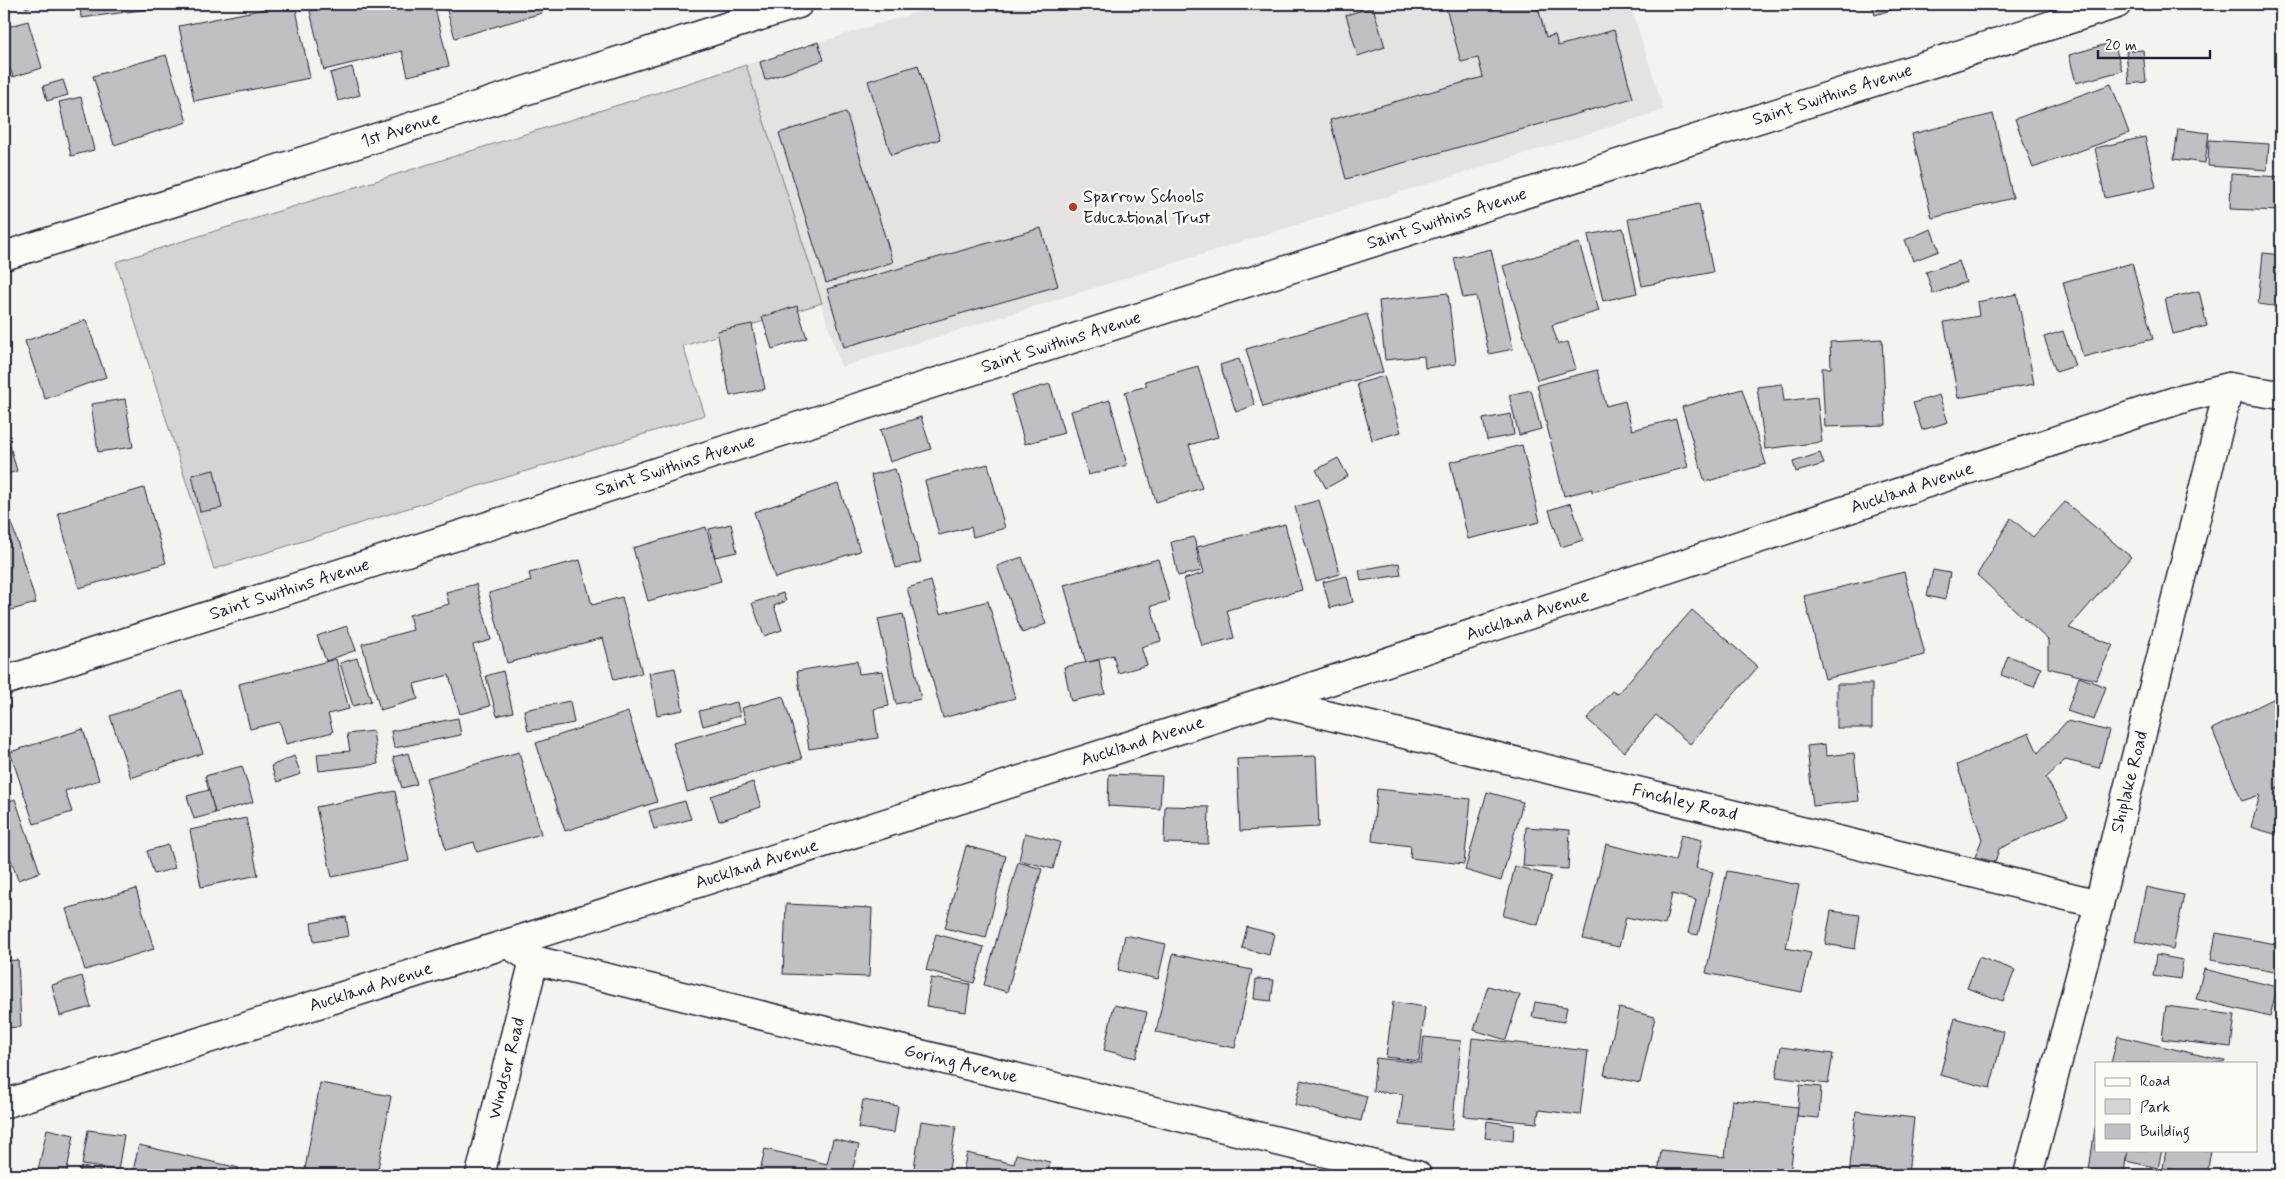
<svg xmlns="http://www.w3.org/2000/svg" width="2285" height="1179" viewBox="0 0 2285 1179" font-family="Mynerve,sans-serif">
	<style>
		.built { fill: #e4e3e2 }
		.green { fill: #d5d4d5; stroke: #7c7b88 }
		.building { fill: #c0bfc2; stroke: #22223b }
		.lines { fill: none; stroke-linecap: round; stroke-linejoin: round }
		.street-casing { stroke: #22223b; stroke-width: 31 }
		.street { stroke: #fdfcf7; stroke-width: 28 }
		.poi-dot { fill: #c8321e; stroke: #fdfcf7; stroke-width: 2 }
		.labels { text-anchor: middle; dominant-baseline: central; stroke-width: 5; stroke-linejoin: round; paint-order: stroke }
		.street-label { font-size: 18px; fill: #22223b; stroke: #fdfcf7 }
		.poi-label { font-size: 18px; fill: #22223b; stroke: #fdfcf7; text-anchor: start }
	</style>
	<rect width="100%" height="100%" fill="#f4f3ef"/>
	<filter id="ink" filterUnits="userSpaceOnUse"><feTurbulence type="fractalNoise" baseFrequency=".02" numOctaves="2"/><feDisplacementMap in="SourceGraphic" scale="10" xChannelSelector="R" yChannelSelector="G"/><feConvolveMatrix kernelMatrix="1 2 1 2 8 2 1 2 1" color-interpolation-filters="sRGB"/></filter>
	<g filter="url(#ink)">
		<polygon class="built" points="943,4 1630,4 1664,110 841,367 746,65"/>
		<polygon class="green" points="746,65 822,303 683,346 705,415 214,569 116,262"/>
		<g class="building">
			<polygon points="25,4 40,4 26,8"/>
			<polygon points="80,4 157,4 157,8 81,18"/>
			<polygon points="290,4 295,4 310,78 194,101 179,26"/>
			<polygon points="340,4 434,4 449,66 408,76 402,51 324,70 310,11"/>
			<polygon points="445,4 539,4 542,13 455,38"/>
			<polygon points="1445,4 1537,4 1546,37 1555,35 1558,46 1614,30 1633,98 1346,179 1330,120 1483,77 1478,58 1461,62"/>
			<polygon points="1872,4 1910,4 1875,15"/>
			<polygon points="1373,7 1385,47 1358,56 1346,15"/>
			<polygon points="28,21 42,68 13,77 4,51 4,28"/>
			<polygon points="818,42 824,60 765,80 760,62"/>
			<polygon points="2114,42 2122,71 2076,83 2069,55"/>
			<polygon points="2143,50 2146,82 2129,84 2126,51"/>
			<polygon points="166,55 187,122 114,145 93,76"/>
			<polygon points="918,65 940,139 891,155 868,81"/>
			<polygon points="352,67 360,95 338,101 330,73"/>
			<polygon points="63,80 68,95 47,101 43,86"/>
			<polygon points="2111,84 2129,133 2033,168 2015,119"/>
			<polygon points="81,97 94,150 71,156 59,102"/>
			<polygon points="846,112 893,262 826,283 779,133"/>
			<polygon points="1993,114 2013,198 1932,218 1912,134"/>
			<polygon points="2178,129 2209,133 2205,163 2174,159"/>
			<polygon points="2145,137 2156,187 2105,198 2095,148"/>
			<polygon points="2209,140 2269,144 2267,170 2208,166"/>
			<polygon points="2231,174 2281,177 2281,211 2230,209"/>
			<polygon points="1699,204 1713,272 1642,286 1628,219"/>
			<polygon points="1041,228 1058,286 844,347 827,289"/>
			<polygon points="1623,228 1637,293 1603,301 1588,235"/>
			<polygon points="1931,229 1939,251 1913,261 1905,240"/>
			<polygon points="1579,243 1599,311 1552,325 1558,344 1568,342 1576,369 1537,380 1503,266"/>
			<polygon points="1491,249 1513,349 1489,354 1476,296 1463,298 1454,258"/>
			<polygon points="2263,253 2281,255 2281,307 2258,304"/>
			<polygon points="1959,261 1966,282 1933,294 1926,272"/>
			<polygon points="2132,263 2153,339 2083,357 2063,282"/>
			<polygon points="2199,291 2207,326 2173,334 2165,299"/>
			<polygon points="1448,293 1456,364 1425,368 1424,356 1385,360 1379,301"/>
			<polygon points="2017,294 2034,384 1958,398 1944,322 1979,316 1977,302"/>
			<polygon points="797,306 807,338 772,349 762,317"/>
			<polygon points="1367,314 1383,372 1263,407 1246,349"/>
			<polygon points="86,320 106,377 45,399 25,341"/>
			<polygon points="752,324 765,389 730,396 717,331"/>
			<polygon points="2063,331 2075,366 2056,372 2044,337"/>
			<polygon points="1882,339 1886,425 1825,427 1822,368 1831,368 1830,342"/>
			<polygon points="1239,359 1255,405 1236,412 1220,365"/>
			<polygon points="1198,366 1218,437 1189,445 1202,488 1156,502 1125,392 1147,386 1145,381"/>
			<polygon points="1597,370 1606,406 1625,401 1632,430 1676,419 1688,467 1592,492 1592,489 1564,496 1537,385"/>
			<polygon points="1384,376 1401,432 1372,440 1357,384"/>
			<polygon points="1050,384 1064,433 1025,444 1011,395"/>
			<polygon points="1782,384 1784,401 1817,397 1822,442 1765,449 1757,387"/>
			<polygon points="1742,389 1766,464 1705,482 1682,407"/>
			<polygon points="1531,390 1541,429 1519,435 1509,395"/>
			<polygon points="1939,395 1948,422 1922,430 1913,403"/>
			<polygon points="125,399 133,447 98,452 91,404"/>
			<polygon points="1110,400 1127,465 1088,475 1071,411"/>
			<polygon points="1511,414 1514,435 1487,440 1483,419"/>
			<polygon points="921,417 931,449 890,462 880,430"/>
			<polygon points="9,443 17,471 4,475 4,444"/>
			<polygon points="1522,445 1540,522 1468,539 1450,462"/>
			<polygon points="1820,453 1824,464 1796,472 1793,462"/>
			<polygon points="1338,458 1348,476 1326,488 1316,470"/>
			<polygon points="988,464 1005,528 973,537 971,527 939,535 925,481"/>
			<polygon points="895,469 921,562 896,568 871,475"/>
			<polygon points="214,470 222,508 200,512 192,475"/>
			<polygon points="838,484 860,551 775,578 754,512"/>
			<polygon points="144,488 166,563 79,588 58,513"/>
			<polygon points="1319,500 1340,574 1316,581 1295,507"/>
			<polygon points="2065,502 2131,557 2069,628 2113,645 2096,680 2048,668 2048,640 1977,575 2011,518 2033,537"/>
			<polygon points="1571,503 1583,540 1561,547 1549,510"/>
			<polygon points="9,515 36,603 4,612 4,517"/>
			<polygon points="731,524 737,552 715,557 709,529"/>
			<polygon points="1285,524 1302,590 1227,610 1234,638 1202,646 1184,579 1204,573 1197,547"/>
			<polygon points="706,527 721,581 648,601 633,548"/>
			<polygon points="1194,537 1201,571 1178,576 1171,542"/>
			<polygon points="1022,557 1046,624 1022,633 997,566"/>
			<polygon points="1158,559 1170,601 1151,606 1161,641 1141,647 1147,665 1118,673 1113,655 1086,663 1064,585"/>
			<polygon points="580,560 592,605 622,597 642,673 614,680 603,638 507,663 489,593 531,581 529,573"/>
			<polygon points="1399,563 1401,575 1361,581 1359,570"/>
			<polygon points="1933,570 1950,573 1945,600 1927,596"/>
			<polygon points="1904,572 1925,655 1825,679 1804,596"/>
			<polygon points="1347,576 1353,602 1330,608 1323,582"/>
			<polygon points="931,581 940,614 988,601 1015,698 943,718 907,588"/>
			<polygon points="476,584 491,640 473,645 490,706 460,714 449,675 414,684 418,699 380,710 362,644 413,630 409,615 449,604 446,592"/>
			<polygon points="783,593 786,601 774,606 782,630 764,636 752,603"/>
			<polygon points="1692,610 1758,667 1690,744 1656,715 1624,752 1587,719 1612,691 1617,694"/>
			<polygon points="903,614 921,699 896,704 878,619"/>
			<polygon points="347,626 356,650 326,661 317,636"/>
			<polygon points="2008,656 2041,668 2034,687 2001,675"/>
			<polygon points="357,658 371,701 353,706 340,663"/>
			<polygon points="336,659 349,709 328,714 333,732 286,744 280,722 250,729 239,684"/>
			<polygon points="1099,660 1105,694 1071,701 1064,667"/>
			<polygon points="857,661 859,674 883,671 889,706 874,709 878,738 809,749 797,671"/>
			<polygon points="675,668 683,710 657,715 649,673"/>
			<polygon points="503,671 513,712 497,716 486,676"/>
			<polygon points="2079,677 2106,687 2094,720 2067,711"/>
			<rect x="1837" y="684" width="35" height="44"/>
			<polygon points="182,691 203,753 131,778 110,716"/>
			<polygon points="2281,695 2281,787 2275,789 2281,791 2281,836 2251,827 2260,795 2242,801 2212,729"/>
			<polygon points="783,696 802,759 687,792 673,743 746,723 742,708"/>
			<polygon points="570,701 574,723 528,731 524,710"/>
			<polygon points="737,702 740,716 703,726 699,711"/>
			<polygon points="628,712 657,802 565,831 536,743"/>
			<polygon points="458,718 461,735 394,748 391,731"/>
			<polygon points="2067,721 2109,731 2099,768 2065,760 2046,778 2068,816 1999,849 1995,862 1975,857 1982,839 1957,765 2029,733 2038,753"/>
			<polygon points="83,729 99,780 65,791 72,812 34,824 10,752"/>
			<polygon points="373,731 378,764 319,771 317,754 350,751 347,734"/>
			<polygon points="1825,744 1826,756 1854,753 1859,801 1813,806 1807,746"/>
			<polygon points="519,752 541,834 477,852 474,842 446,850 426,778"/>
			<polygon points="408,753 417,784 402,788 393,757"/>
			<polygon points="294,756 301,774 277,782 271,766"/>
			<polygon points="1316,756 1319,827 1240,831 1237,759"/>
			<polygon points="242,766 253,802 215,813 205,776"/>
			<polygon points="1109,774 1162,776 1160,809 1108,806"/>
			<polygon points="753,782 761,807 719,821 711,796"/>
			<polygon points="1377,789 1471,799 1464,864 1410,858 1411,846 1372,841"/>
			<polygon points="209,790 215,813 194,819 187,796"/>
			<polygon points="395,791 409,861 332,877 316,807"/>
			<polygon points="1487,792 1523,802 1501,881 1465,870"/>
			<polygon points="15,799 40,872 18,880 4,840 4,803"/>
			<polygon points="685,801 691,819 654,829 649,811"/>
			<polygon points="1165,806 1209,807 1208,844 1164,843"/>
			<polygon points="246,818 258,875 201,887 190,830"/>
			<polygon points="1526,827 1570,830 1568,869 1523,866"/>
			<polygon points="1025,833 1060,842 1053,869 1019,860"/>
			<polygon points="1681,835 1702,840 1696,868 1713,872 1698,935 1688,933 1696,900 1672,894 1665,925 1626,917 1619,947 1583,939 1606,844 1675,861"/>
			<polygon points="168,845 175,868 154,874 147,851"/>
			<polygon points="966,846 1006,856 986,938 945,928"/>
			<polygon points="4,862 8,877 4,878"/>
			<polygon points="1018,862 1042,869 1007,992 984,985"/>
			<polygon points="1515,866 1551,876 1538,925 1503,916"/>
			<polygon points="1727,871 1799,885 1786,948 1811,953 1802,992 1706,973"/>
			<polygon points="2146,887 2184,895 2173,949 2135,941"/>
			<polygon points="136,889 154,949 85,970 66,909"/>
			<polygon points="786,904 872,908 869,977 783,974"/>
			<polygon points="1831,911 1860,915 1855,949 1825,944"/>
			<polygon points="346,917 349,936 314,942 311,923"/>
			<polygon points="1247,927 1274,934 1269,955 1242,948"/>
			<polygon points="2216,933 2281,945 2280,973 2211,960"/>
			<polygon points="936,934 984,947 974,983 926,970"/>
			<polygon points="1125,935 1166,944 1158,979 1118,970"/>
			<polygon points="1173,954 1252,970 1235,1048 1156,1032"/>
			<polygon points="2156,955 2183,960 2180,979 2153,975"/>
			<polygon points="1979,957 2015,970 2003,1001 1967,988"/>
			<polygon points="18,960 21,1027 4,1028 4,961"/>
			<polygon points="2204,969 2277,987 2270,1017 2196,999"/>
			<polygon points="82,976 91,1007 60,1016 52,985"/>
			<polygon points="931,978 970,984 966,1012 926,1006"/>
			<polygon points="1256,979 1274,980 1271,1001 1254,999"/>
			<polygon points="1488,986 1520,995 1506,1040 1474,1030"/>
			<polygon points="1393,1002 1425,1007 1419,1061 1386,1057"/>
			<polygon points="1535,1002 1567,1007 1564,1022 1532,1017"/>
			<polygon points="1114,1005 1147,1012 1136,1058 1104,1050"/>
			<polygon points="2166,1006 2235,1015 2231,1047 2162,1039"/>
			<polygon points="1619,1008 1655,1017 1640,1083 1604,1075"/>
			<polygon points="1955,1018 2004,1032 1990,1088 1940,1075"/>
			<polygon points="2118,1036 2225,1061 2224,1063 2111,1063"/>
			<polygon points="1424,1037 1461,1041 1452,1130 1399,1125 1403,1094 1373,1091 1376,1058 1421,1063"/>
			<polygon points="1472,1038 1588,1051 1580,1115 1539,1110 1537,1123 1464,1116"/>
			<polygon points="1781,1047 1833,1054 1828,1084 1776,1077"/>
			<polygon points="1301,1080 1367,1096 1361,1121 1295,1105"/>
			<polygon points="320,1083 391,1096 377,1175 304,1175"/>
			<polygon points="1800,1085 1821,1087 1819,1118 1797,1116"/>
			<polygon points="863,1100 898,1106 894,1133 858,1128"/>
			<polygon points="1732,1100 1798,1107 1790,1175 1658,1175 1661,1150 1725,1157"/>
			<polygon points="1856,1111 1914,1118 1908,1175 1849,1175"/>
			<polygon points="921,1121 956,1126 948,1175 913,1175"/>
			<polygon points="1487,1121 1514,1125 1513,1141 1485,1138"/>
			<polygon points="2095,1128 2096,1150 2127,1150 2124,1174 2089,1170"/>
			<polygon points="47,1129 74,1135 66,1175 37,1175"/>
			<polygon points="88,1130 124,1135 118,1170 82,1165"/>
			<polygon points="833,1139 859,1145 851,1175 759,1175 765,1149 827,1164"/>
			<polygon points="139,1145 239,1168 237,1175 132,1175"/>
			<polygon points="2128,1150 2162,1150 2158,1168 2126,1161"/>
			<polygon points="2166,1150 2211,1150 2207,1175 2163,1168"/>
			<polygon points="967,1153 1014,1164 1016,1154 1050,1162 1047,1175 962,1175"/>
			<polygon points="81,1167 100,1170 99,1175 79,1175"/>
			<polygon points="713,1170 737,1175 712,1175"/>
		</g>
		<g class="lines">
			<g class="street-casing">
				<g id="street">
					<path id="s1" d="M4 256 798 4"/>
					<path id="s2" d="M4 681 2117 4"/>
					<path id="s3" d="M1269 701 2099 904"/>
					<path id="s4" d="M508 944 534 960 1417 1175"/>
					<path id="s5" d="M4 1104 1269 701 2187 397 2229 387 2281 395"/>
					<path id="s6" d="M480 1175 534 960"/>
					<path id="s7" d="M2028 1175 2099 904 2229 387"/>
				</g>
			</g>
			<use href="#street" class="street"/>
		</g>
	</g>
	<circle class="poi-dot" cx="1073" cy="207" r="5"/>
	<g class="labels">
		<g class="street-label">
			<text stroke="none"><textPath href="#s2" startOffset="1920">Saint Swithins Avenue</textPath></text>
			<text stroke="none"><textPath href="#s1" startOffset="416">1st Avenue</textPath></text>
			<text stroke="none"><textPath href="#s2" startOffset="1515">Saint Swithins Avenue</textPath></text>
			<text stroke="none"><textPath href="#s2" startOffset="1110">Saint Swithins Avenue</textPath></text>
			<text stroke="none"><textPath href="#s2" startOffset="705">Saint Swithins Avenue</textPath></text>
			<text stroke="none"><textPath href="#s5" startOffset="2005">Auckland Avenue</textPath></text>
			<text stroke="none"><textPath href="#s2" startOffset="300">Saint Swithins Avenue</textPath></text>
			<text stroke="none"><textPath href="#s5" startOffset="1600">Auckland Avenue</textPath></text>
			<text stroke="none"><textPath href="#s5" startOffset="1195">Auckland Avenue</textPath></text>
			<text stroke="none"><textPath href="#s7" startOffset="406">Shiplake Road</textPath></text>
			<text stroke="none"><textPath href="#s3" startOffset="428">Finchley Road</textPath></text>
			<text stroke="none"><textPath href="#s5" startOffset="790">Auckland Avenue</textPath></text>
			<text stroke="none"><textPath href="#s5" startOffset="385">Auckland Avenue</textPath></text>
			<text stroke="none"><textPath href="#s4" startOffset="470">Goring Avenue</textPath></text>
			<text stroke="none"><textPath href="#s6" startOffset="110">Windsor Road</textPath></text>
		</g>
		<g class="poi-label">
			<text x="1083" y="197">Sparrow Schools<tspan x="1083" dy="21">Educational Trust</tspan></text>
		</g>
	</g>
	<rect width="2285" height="1179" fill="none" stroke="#fdfcf7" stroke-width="20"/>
	<rect x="10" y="10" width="2265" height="1159" fill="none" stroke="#22223b" stroke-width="2" filter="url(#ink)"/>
	<rect x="2095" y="1062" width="162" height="90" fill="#fdfcf7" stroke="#a5a5ac"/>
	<rect x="2105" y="1078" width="25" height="8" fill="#fdfcf7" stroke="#a5a5ac"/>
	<text x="2140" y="1086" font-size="15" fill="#22223b">Road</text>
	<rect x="2105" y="1099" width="25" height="15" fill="#d5d4d5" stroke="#a5a5ac"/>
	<text x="2140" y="1112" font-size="15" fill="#22223b">Park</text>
	<rect x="2105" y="1124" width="25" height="15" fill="#c0bfc2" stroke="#a5a5ac"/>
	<text x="2140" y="1136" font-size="15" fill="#22223b">Building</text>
	<path d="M2098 50v8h112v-8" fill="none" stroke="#22223b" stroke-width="2.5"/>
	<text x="2105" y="50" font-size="15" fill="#22223b" stroke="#fdfcf7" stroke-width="4" paint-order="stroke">20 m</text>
</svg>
